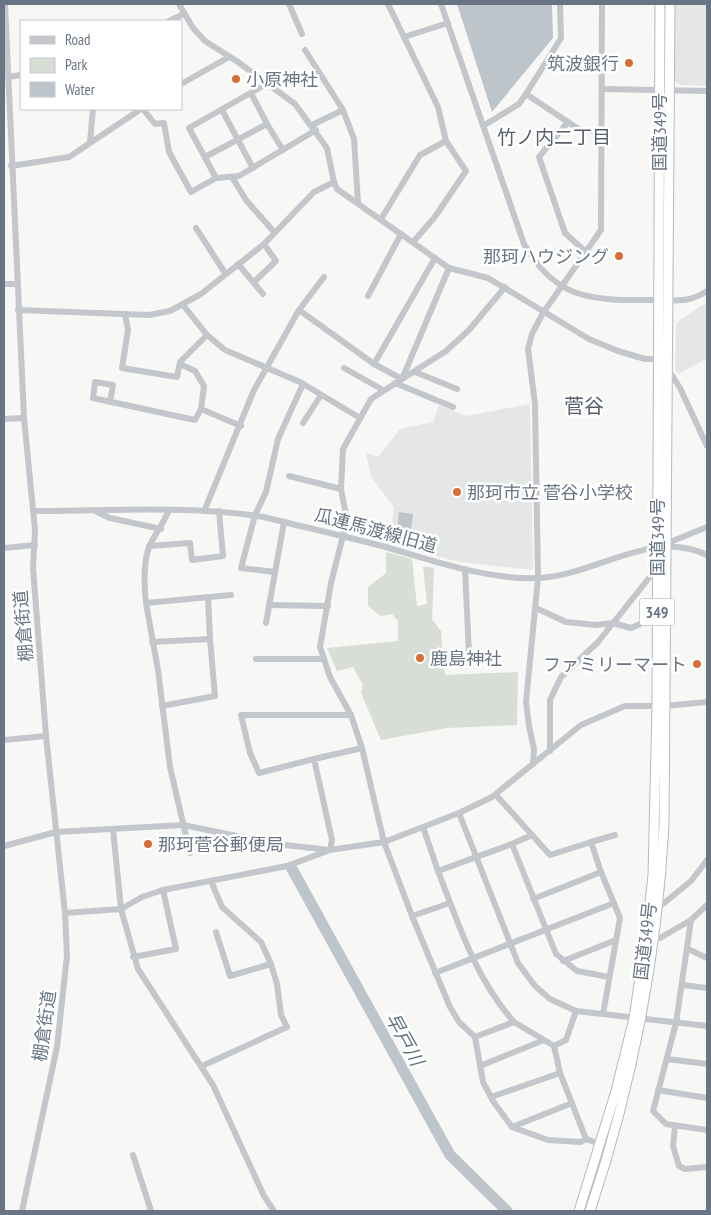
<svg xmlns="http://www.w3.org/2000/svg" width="711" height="1215" viewBox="0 0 711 1215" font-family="'PT Sans Narrow','Noto Sans JP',sans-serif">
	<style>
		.built { fill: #e5e6e6 }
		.green { fill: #d8ded6 }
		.water { fill: #bdc5cb }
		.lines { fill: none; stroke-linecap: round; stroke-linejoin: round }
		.river { stroke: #bdc5cb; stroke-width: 11 }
		.highway-casing { stroke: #b6b9bc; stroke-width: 11 }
		.minor { stroke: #c3c6ca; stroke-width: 6 }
		.highway { stroke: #fff; stroke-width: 9 }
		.poi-dot { fill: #d76e36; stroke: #fff; stroke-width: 2 }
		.labels { text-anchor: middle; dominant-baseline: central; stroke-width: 5; stroke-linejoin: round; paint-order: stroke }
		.shield { fill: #fff; stroke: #969ea9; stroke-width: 1 }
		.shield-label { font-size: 16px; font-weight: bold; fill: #697584 }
		.poi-label { font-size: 18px; fill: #697584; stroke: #fff; text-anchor: start }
		.street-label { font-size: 18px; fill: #697584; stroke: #fff }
		.neighbourhood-label { font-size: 19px; fill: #565f69; stroke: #fff }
		.water-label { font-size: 19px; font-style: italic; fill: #64757f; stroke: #fff }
		.quarter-label { font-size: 20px; fill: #565f69; stroke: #fff }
	</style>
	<rect width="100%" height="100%" fill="#f7f7f5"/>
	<g class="built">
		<polygon points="675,4 707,4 707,86 680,85 674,81"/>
		<polygon points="707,302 707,358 679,374 675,370 676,325 679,321"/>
		<polygon points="530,404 533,570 460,562 390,544 394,507 371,477 366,453 378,457 400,429 433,422 439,405 466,416"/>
	</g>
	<polygon class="green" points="386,552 412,559 417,606 427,604 423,566 434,568 432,619 441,631 445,675 518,672 517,725 447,728 381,740 361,693 363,685 353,667 337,671 327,648 398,641 398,621 392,614 381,616 368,606 368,587 386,573"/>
	<g class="water">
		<polygon points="457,4 552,4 553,38 492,112"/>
		<polygon points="399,512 413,514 410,538 396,536"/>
	</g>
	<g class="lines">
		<polyline class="river" points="292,869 450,1155 507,1211"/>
		<g class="highway-casing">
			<g id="highway">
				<polyline points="579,1211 616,1091 634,1018 646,939 653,875 657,706 660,4"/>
				<path d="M590 1211C632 1086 657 957 664 825L670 4"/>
			</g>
		</g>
		<g class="minor">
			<polyline points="5,4 24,418 35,530 33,568 46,736 65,913 67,956 57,1047 22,1211"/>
			<polyline points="179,4 193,28 205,41 238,62 295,104 327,148 334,182"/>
			<polyline points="289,4 302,34"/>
			<polyline points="388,4 438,107 446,141 466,171 434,218 413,242"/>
			<path d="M441 4 524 244C557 301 592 300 652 300 674 300 687 304 707 291"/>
			<polyline points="169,21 184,14"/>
			<polyline points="404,37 448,23"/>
			<polyline points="305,50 343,110 354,139 358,203"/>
			<polyline points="8,77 21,75"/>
			<polyline points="268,83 189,128 216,178 239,176 316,130"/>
			<polyline points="181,84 229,57"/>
			<polyline points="603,89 707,91"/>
			<polyline points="526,94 580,130 602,132"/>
			<polyline points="143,109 155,124 164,123 169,152 191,192 216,178"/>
			<polyline points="222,110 253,168"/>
			<polyline points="568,122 539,157 565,233 586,252"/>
			<polyline points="267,124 283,150"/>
			<polyline points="312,125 343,110"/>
			<polyline points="483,126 519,104 526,94 561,38 560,4"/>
			<polyline points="90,142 93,109"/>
			<polyline points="205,157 267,124 251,93"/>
			<polyline points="11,166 69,157 141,109"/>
			<polyline points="232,177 246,200 274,232"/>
			<polyline points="381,219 420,155 446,141"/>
			<polyline points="196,228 225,273"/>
			<polyline points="238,264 263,294"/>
			<polyline points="254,282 276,261 264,244"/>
			<polyline points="4,284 17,284"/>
			<polyline points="505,287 469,330 446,351 371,399 343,449 341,489 347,520 331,583 320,647 330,677 351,715 362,748 384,842 412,916 450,1007 459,1022 475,1037 483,1082 493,1101 512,1127 548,1140 581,1142 586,1139 600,1144"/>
			<polyline points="368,296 401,234"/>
			<polyline points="18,310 149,315 170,311 201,294 264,244 314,192 334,182 337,189 449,268 488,278 589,339 618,351 645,359 657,359"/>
			<polyline points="299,310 324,277"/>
			<polyline points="125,314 128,330 122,368 177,377 180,362 207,335 183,305"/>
			<polyline points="207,335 225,350 300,382 360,418"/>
			<polyline points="374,364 402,379 449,268"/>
			<polyline points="344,368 383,390"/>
			<polyline points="668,369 680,388 707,446"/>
			<polyline points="415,372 457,389"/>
			<polyline points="395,383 453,407"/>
			<polyline points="110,402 113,385 95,382 93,398 195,420 201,409 204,386 195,371 180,364"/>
			<polyline points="201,409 241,426"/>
			<polyline points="4,419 24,418"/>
			<polyline points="303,423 321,395"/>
			<polyline points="289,476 341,489"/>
			<polyline points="205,509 254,390 299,310 374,364 435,258"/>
			<path d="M169 510C164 522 156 533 150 545 143 560 144 587 146 603L231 595"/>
			<path d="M33 511C110 511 188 505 264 517 304 527 343 536 382 546 432 560 485 580 538 578 595 576 650 528 707 555"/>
			<polyline points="97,512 110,518 161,529"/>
			<polyline points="149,546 190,543 192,560 223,556 219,511"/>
			<polyline points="666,546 675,540 707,527"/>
			<polyline points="4,548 35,545"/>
			<polyline points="465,569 469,654"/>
			<polyline points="275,572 241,568 255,515 266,492 278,439 303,384"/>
			<polyline points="208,597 210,639"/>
			<polyline points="146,603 158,670 170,767 190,853"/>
			<polyline points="269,605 328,606"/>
			<polyline points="536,608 566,622 596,625 613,623 631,628 657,616"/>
			<polyline points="266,623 284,522"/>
			<polyline points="152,642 210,639 215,696 162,706"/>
			<polyline points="256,659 324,659"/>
			<polyline points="665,706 707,702"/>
			<polyline points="4,740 46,736"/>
			<polyline points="550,751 550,700 561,677 598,642 657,568"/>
			<polyline points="314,759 259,773 250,753 241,715 351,715"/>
			<polyline points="533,764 534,749 529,726 526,702 538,578 535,404 528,349 532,334 543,313 601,230 602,4"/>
			<polyline points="496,795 550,855 591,842 601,872 620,918 603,1014"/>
			<polyline points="459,813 518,963 535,986 550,999 576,1011 707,1026"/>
			<polyline points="423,827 438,871"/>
			<polyline points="113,829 121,909 138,969 213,1085 264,1196 274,1211"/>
			<polyline points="591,842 615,835"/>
			<polyline points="512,844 532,835"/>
			<polyline points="4,846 56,832 183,825 276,844 330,850 384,842 459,813 492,797 581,725 625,706 657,706"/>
			<polyline points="211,881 222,907 261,942 271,964"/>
			<polyline points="533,899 601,872"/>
			<polyline points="658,908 691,881 707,860"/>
			<polyline points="65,913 121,909 142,897 163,890 287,866 330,850 332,840 314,759 362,748"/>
			<polyline points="412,916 450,903"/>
			<polyline points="691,920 676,1023 653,1111 666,1124 707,1130"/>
			<polyline points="655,938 660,938 691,920 707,905"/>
			<polyline points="688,949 707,958"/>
			<polyline points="133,957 176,949 163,890"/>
			<polyline points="563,961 616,940"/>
			<polyline points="435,973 614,903"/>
			<polyline points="683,985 707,988"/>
			<polyline points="576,1011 566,1040 554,1046 560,1073 586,1139"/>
			<path d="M514 1022C475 978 459 925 438 871L512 844 556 954 577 971 609 977"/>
			<polyline points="475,1037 514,1022 554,1046"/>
			<polyline points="667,1059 707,1064"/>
			<polyline points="202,1066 287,1027 281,1015 277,984 271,964 230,976 216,932"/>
			<polyline points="480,1066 544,1040"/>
			<polyline points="658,1090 707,1098"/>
			<polyline points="491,1097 560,1073"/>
			<polyline points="675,1126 673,1146 679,1166 685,1169 707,1167"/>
			<polyline points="512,1127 572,1103"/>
			<polyline points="133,1155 151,1211"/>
		</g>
		<use href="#highway" class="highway"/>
	</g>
	<g class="poi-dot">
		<circle cx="629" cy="63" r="5"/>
		<circle cx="236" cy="79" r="5"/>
		<circle cx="619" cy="256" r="5"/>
		<circle cx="457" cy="492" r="5"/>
		<circle cx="420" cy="658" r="5"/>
		<circle cx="697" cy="664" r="5"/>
		<circle cx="148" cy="844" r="5"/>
	</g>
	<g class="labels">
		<rect class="shield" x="639.5" y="598.5" width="35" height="27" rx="4"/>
		<g class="shield-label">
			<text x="657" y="612">349</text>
		</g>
		<g class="poi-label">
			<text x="619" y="63" text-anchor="end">筑波銀行</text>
			<text x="246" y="79">小原神社</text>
			<text x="609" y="256" text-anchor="end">那珂ハウジング</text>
			<text x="467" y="492">那珂市立 菅谷小学校</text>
			<text x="430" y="658">鹿島神社</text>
			<text x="687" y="664" text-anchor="end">ファミリーマート</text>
			<text x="158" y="844">那珂菅谷郵便局</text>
		</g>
		<g class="street-label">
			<text transform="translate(659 132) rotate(-90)">国道349号</text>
			<text transform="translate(376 530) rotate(15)">瓜連馬渡線旧道</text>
			<text transform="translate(657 537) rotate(-90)">国道349号</text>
			<text transform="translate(23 626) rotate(-95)">棚倉街道</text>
			<text transform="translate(645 941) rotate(-83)">国道349号</text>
			<text transform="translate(44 1026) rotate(-82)">棚倉街道</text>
		</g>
		<g class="neighbourhood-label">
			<text x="554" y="137">竹ノ内二丁目</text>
		</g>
		<g class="water-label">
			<text transform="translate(405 1039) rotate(61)">早戸川</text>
		</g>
		<g class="quarter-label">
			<text x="584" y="406">菅谷</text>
		</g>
	</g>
	<rect width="711" height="1215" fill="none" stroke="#697584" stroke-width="10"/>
	<rect x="20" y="20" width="162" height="90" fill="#ffffff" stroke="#c3c8ce"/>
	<rect x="30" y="36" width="25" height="8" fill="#c3c6ca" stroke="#c3c8ce"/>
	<text x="65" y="45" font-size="15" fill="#697584">Road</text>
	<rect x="30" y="58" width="25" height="15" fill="#d8ded6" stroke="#c3c8ce"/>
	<text x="65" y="70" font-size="15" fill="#697584">Park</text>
	<rect x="30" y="82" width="25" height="15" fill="#bdc5cb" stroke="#c3c8ce"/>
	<text x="65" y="95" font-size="15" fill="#697584">Water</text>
</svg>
